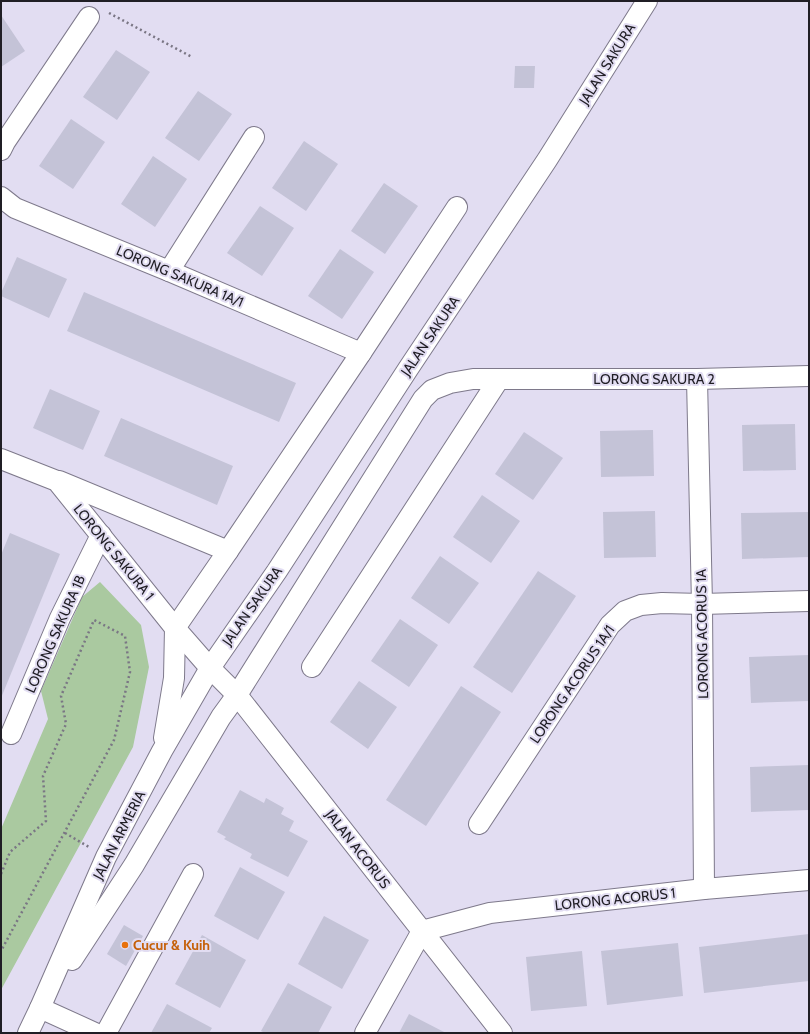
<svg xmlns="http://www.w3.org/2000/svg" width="810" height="1034" viewBox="0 0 810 1034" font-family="Cabin,sans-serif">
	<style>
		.green { fill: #aac9a0 }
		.building { fill: #c4c3d7 }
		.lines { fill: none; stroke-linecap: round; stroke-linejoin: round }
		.minor-casing { stroke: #7e798b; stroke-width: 22 }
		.path { stroke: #7a7684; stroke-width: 2.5; stroke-dasharray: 2 3; stroke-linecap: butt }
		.minor { stroke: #fff; stroke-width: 20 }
		.food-dot { fill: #e8710a; stroke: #e2ddf2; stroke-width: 1.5 }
		.labels { text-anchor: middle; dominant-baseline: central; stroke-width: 4; stroke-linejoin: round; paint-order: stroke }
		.street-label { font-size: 14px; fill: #201e25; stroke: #e2ddf2 }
		.food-label { font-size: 14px; font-weight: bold; fill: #c56008; stroke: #e2ddf2; text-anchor: start }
	</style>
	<rect width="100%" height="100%" fill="#e2ddf2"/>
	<polygon class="green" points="100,582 141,625 149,667 133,747 1,990 1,829 48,719 41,691 82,597"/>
	<g class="building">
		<polygon points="1,15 25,51 1,67"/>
		<polygon points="116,50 150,72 117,120 83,97"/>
		<polygon points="515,66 535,66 534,88 514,88"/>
		<polygon points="198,91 232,114 199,161 165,138"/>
		<polygon points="71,119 105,142 73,189 39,166"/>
		<polygon points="304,141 338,164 306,211 272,188"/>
		<polygon points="153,156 187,179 155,227 121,204"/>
		<polygon points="384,183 418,206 385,254 351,231"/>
		<polygon points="260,206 294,228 262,276 227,253"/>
		<polygon points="340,249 374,272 342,319 308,296"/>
		<polygon points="17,257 67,279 49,318 1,296 1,293"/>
		<polygon points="84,292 296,383 279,422 67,331"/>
		<polygon points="50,389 100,411 83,450 33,428"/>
		<polygon points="121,418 233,466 217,505 104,456"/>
		<polygon points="795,424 796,470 743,471 742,425"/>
		<polygon points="653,430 654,476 601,477 600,431"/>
		<polygon points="524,432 563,458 533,500 495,474"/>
		<polygon points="482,495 520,521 491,563 453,537"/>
		<polygon points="655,511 656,557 604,558 603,512"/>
		<polygon points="809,512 809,557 742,559 741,513"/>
		<polygon points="10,533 60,554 1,698 1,555"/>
		<polygon points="440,556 479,583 449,624 411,598"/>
		<polygon points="538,571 576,596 512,693 473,667"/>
		<polygon points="400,619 438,645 409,687 371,661"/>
		<polygon points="809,655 809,701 751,703 749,657"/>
		<polygon points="359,681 397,707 368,749 330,722"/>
		<polygon points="461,686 501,712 426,826 386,800"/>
		<polygon points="809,765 809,810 751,812 750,767"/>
		<polygon points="240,790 264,803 266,798 284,808 281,814 294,821 289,831 308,841 288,877 250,858 252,854 224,839 226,837 217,832"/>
		<polygon points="240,867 285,892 258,940 214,916"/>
		<polygon points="324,916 369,940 342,989 298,964"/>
		<polygon points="124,925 143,936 126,966 107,954"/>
		<polygon points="809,934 809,981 704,993 699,947"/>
		<polygon points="202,935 246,960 220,1008 175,984"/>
		<polygon points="678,943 683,996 607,1005 601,951"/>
		<polygon points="582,951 587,1006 531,1011 526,957"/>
		<polygon points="288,983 332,1007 318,1033 265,1033 261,1031"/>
		<polygon points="167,1004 212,1028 209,1033 151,1033"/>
		<polygon points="409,1014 446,1033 399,1033"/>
	</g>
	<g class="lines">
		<g class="minor-casing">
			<g id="minor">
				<polyline points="1,150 5,142 89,17"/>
				<polyline points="1,197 15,208 169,271 361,353"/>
				<polyline points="169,271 254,137"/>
				<polyline points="697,379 702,604 704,889"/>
				<polyline points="1,459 57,481 175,628 210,668 237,695 502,1033"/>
				<polyline points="59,481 228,551 175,628 174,678 164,738"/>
				<polyline points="228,551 361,353 457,207"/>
				<polyline points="312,667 499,379"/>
				<polyline points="11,734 60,618 101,535"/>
				<polyline points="479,824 610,625 625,611 641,605 662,603 702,604 809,601"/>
				<polyline points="72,960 134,865 221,717 237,695 423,399 432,390 450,383 473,379 697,379 809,376"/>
				<polyline points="40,1008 95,1033"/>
				<polyline points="28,1033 40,1008 106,857 162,751 210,668 277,571 408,369 547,160 647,1"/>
				<polyline points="106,1033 193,874"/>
				<polyline points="365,1033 422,931 490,913 704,889 809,880"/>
			</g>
		</g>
		<g class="path">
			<polyline points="109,13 192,57"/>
			<polyline points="65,833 89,847"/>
			<polyline points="1,874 10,852 46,821 43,776 66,724 61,696 94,620 125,636 130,672 114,740 1,951"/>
		</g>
		<use href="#minor" class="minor"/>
	</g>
	<circle class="food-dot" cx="125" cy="945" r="4"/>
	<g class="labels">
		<g class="street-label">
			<text transform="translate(607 64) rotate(-58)">JALAN SAKURA</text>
			<text transform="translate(180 276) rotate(23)">LORONG SAKURA 1A/1</text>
			<text transform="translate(430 336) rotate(-56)">JALAN SAKURA</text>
			<text x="654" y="379">LORONG SAKURA 2</text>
			<text transform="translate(114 552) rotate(51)">LORONG SAKURA 1</text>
			<text transform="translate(252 606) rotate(-55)">JALAN SAKURA</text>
			<text transform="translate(55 634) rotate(-66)">LORONG SAKURA 1B</text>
			<text transform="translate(702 634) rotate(-91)">LORONG ACORUS 1A</text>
			<text transform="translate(572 684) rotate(-56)">LORONG ACORUS 1A/1</text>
			<text transform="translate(119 835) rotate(-63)">JALAN ARMERIA</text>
			<text transform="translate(358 849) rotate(52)">JALAN ACORUS</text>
			<text transform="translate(615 899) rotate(-6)">LORONG ACORUS 1</text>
		</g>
		<g class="food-label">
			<text x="133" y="945">Cucur &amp; Kuih</text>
		</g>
	</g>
	<rect width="810" height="1034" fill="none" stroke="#201e25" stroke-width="4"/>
</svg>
